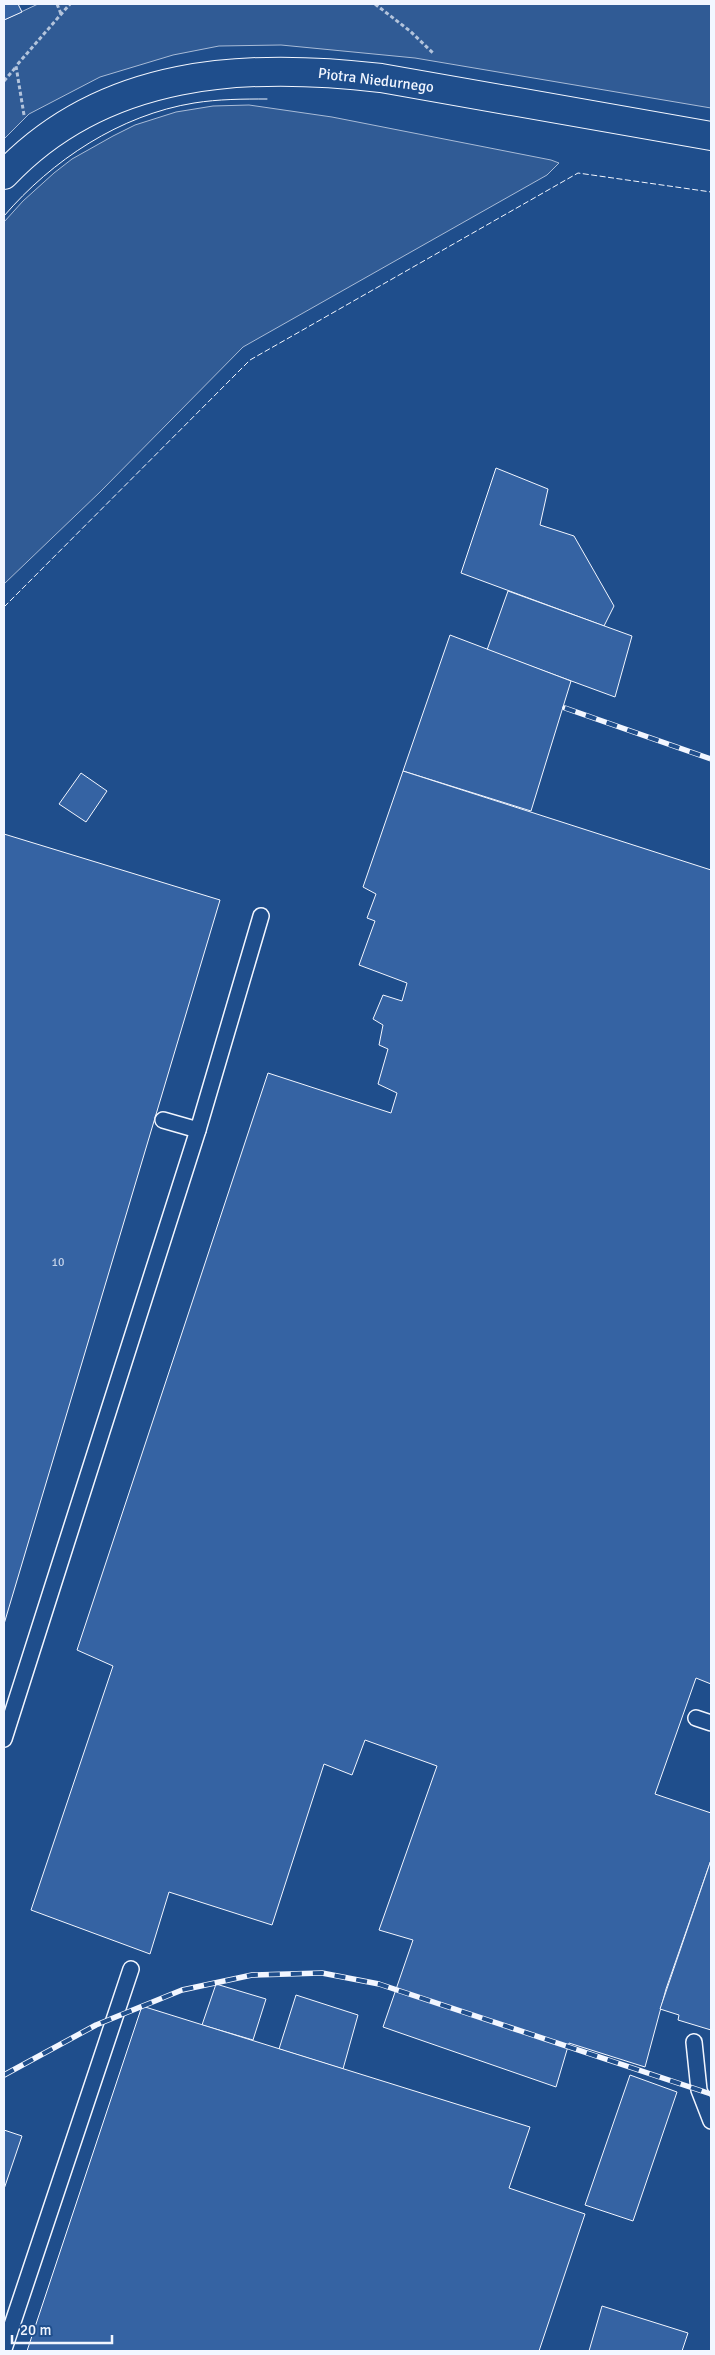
<svg xmlns="http://www.w3.org/2000/svg" width="715" height="2355" viewBox="0 0 715 2355" font-family="Signika,sans-serif">
	<style>
		.built { fill: #305b95; stroke: #a8bbd7 }
		.building { fill: #3563a3; stroke: #f2f6ff }
		.lines { fill: none; stroke-linecap: round; stroke-linejoin: round }
		.lane-casing { stroke: #f2f6ff; stroke-width: 18 }
		.secondary-casing { stroke: #f2f6ff; stroke-width: 30 }
		.path { stroke: #b3c4dc; stroke-width: 3; stroke-dasharray: 4 2.5; stroke-linecap: butt }
		.lane { stroke: #1f4e8c; stroke-width: 15 }
		.secondary { stroke: #1f4e8c; stroke-width: 28 }
		.tram { stroke: #f2f6ff; stroke-width: 1 }
		.rail-casing { stroke: #f2f6ff; stroke-width: 5.5 }
		.rail { stroke: #1f4e8c; stroke-width: 4; stroke-dasharray: 11; stroke-linecap: butt }
		.fence { stroke: #f2f6ff; stroke-width: 1; stroke-dasharray: 6 2.5; stroke-linecap: butt }
		.labels { text-anchor: middle; dominant-baseline: central; stroke-width: 4; stroke-linejoin: round; paint-order: stroke }
		.number-label { font-size: 12px; fill: #c3d1e8 }
		.street-label { font-size: 15px; fill: #f2f6ff; stroke: #1f4e8c }
	</style>
	<rect width="100%" height="100%" fill="#1f4e8c"/>
	<g class="built">
		<polygon points="38,4 711,4 711,108 415,58 281,45 219,46 173,55 100,77 29,114 4,139 4,20"/>
		<polygon points="249,105 332,117 551,160 559,163 547,175 243,347 100,492 4,584 4,222 23,201 54,173 72,159 113,136 135,125 176,112 213,106"/>
	</g>
	<g class="building">
		<polygon points="4,4 18,4 22,12 4,20"/>
		<polygon points="496,468 548,489 540,525 574,536 614,606 604,626 461,573"/>
		<polygon points="508,591 632,636 615,697 487,650"/>
		<polygon points="450,635 571,681 531,811 403,771"/>
		<polygon points="403,771 711,870 711,1684 696,1678 655,1794 711,1813 711,1860 666,1989 645,2067 569,2043 556,2087 383,2027 413,1940 379,1930 437,1766 365,1740 352,1775 324,1764 272,1925 169,1892 150,1954 31,1910 113,1666 77,1650 268,1073 391,1113 397,1093 378,1084 388,1049 379,1045 383,1025 373,1019 383,995 402,1001 407,983 359,965 375,921 367,918 376,894 363,887"/>
		<polygon points="81,773 107,791 86,822 59,804"/>
		<polygon points="4,834 220,900 4,1624"/>
		<polygon points="711,1860 711,2030 678,2020 679,2015 660,2009"/>
		<polygon points="216,1984 266,1999 253,2040 202,2025"/>
		<polygon points="296,1995 358,2015 343,2069 279,2049"/>
		<polygon points="142,2006 530,2127 509,2188 585,2214 539,2351 27,2351"/>
		<polygon points="630,2075 677,2092 633,2221 585,2205"/>
		<polygon points="4,2130 22,2136 4,2189"/>
		<polygon points="602,2306 688,2333 682,2351 589,2351"/>
	</g>
	<g class="lines">
		<g class="lane-casing">
			<g id="lane">
				<polyline points="163,1120 198,1130"/>
				<polyline points="696,1718 711,1723"/>
				<polyline points="4,1739 198,1130 261,916"/>
				<polyline points="694,2042 699,2090 711,2121"/>
				<polyline points="4,2349 131,1969"/>
			</g>
		</g>
		<g class="secondary-casing">
			<path id="secondary" d="M4 175C104 69 246 62 381 78L711 136"/>
		</g>
		<g class="path">
			<polyline points="57,4 61,14"/>
			<polyline points="375,4 410,31 434,54"/>
			<polyline points="4,81 16,67"/>
			<polyline points="24,115 16,66 70,4"/>
		</g>
		<use href="#lane" class="lane"/>
		<use href="#secondary" class="secondary"/>
		<path class="tram" d="M4 216C52 160 120 115 194 103 219 99 243 99 267 99"/>
		<g class="rail-casing">
			<g id="rail">
				<polyline points="565,708 711,759"/>
				<polyline points="4,2075 96,2025 182,1990 252,1975 322,1973 379,1984 711,2094"/>
			</g>
		</g>
		<use href="#rail" class="rail"/>
		<polyline class="fence" points="4,607 250,360 578,173 711,192"/>
	</g>
	<g class="labels">
		<g class="number-label">
			<text x="58" y="1262">10</text>
		</g>
		<g class="street-label">
			<text transform="translate(376 80) rotate(7)">Piotra Niedurnego</text>
		</g>
	</g>
	<rect width="715" height="2355" fill="none" stroke="#f2f6ff" stroke-width="10"/>
	<path d="M12 2335v8h100v-8" fill="none" stroke="#f2f6ff" stroke-width="2.5"/>
	<text x="20" y="2335" font-size="15" fill="#f2f6ff" stroke="#1f4e8c" stroke-width="4" paint-order="stroke">20 m</text>
</svg>
